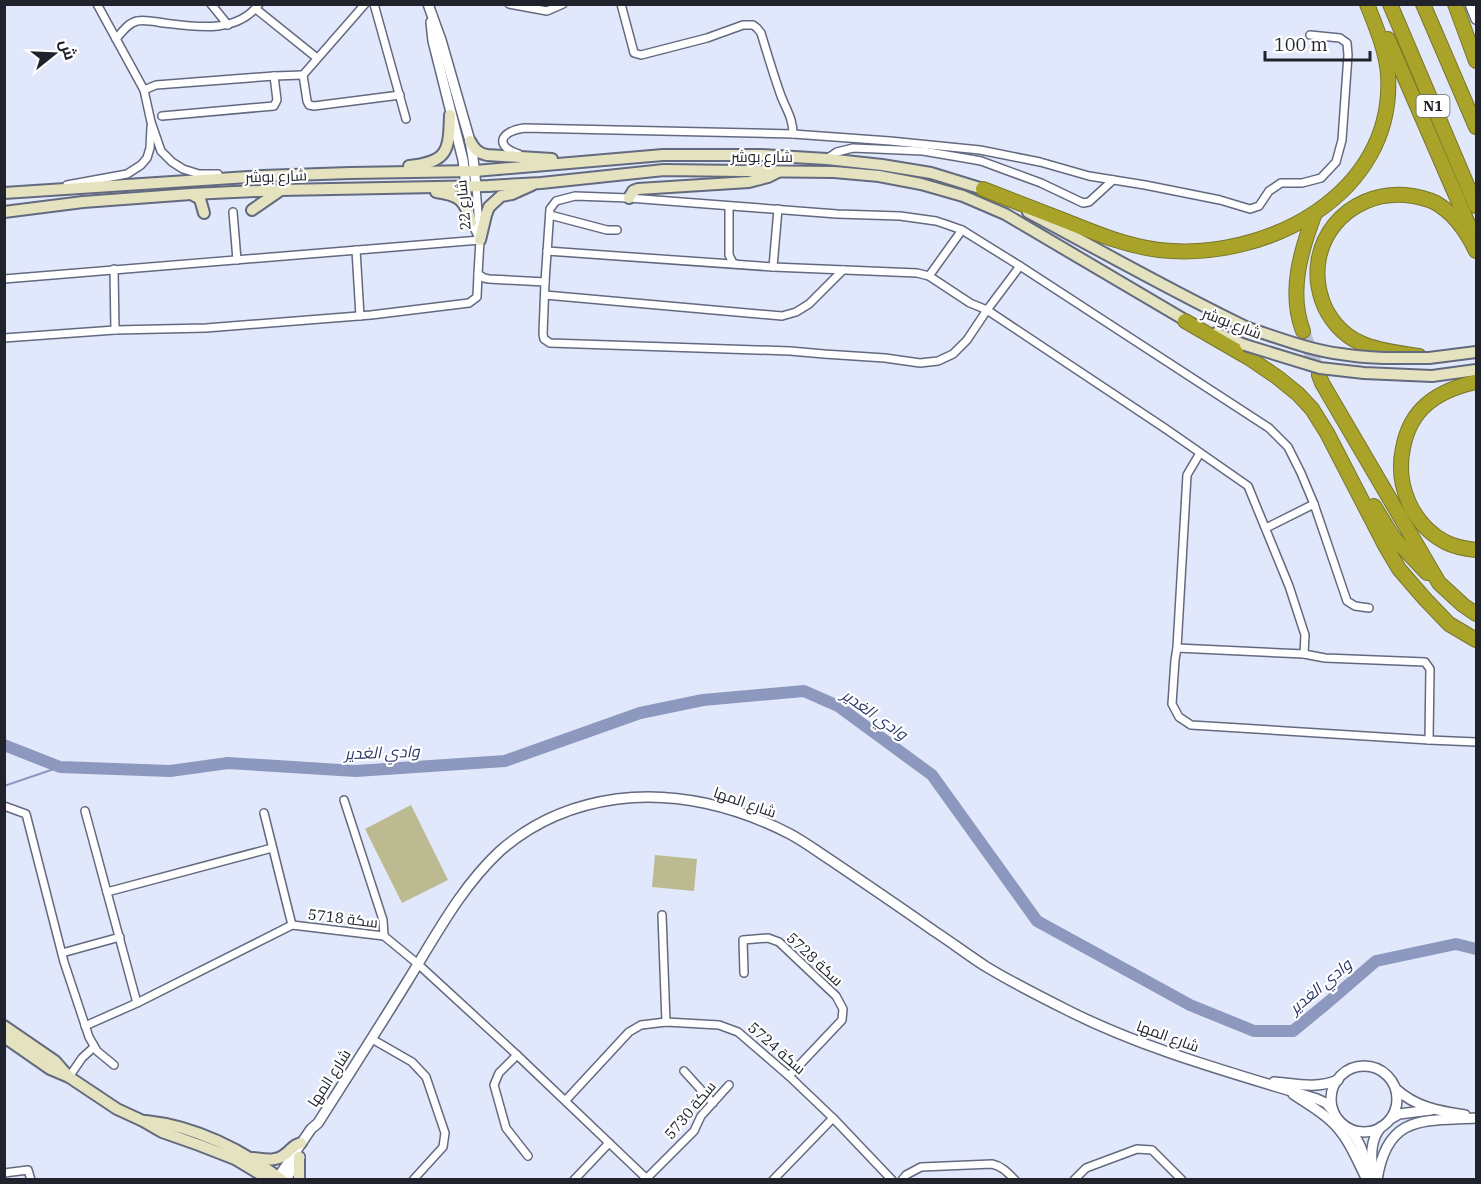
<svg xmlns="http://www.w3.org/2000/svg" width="1481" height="1184" viewBox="0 0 1481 1184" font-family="'IBM Plex Serif',Cairo,serif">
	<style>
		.garden { fill: #bbba91 }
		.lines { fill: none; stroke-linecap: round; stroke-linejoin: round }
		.stream { stroke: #8c98bd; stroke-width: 2 }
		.river { stroke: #8c98bd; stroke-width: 12 }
		.motorway-tunnel { stroke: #bbc1d2; stroke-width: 14; stroke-dasharray: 14 7; stroke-linecap: butt }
		.minor-casing { stroke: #636a7f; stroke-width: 10 }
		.tertiary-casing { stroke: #636a7f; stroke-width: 12 }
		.secondary-casing { stroke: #636a7f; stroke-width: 14 }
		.motorway-casing { stroke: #79762b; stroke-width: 16 }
		.minor { stroke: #fff; stroke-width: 7 }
		.tertiary { stroke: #fff; stroke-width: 9 }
		.secondary { stroke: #e5e3bf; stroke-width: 10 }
		.motorway { stroke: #a9a32a; stroke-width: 14 }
		.secondary-bridge-casing { stroke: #636a7f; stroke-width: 14; stroke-linecap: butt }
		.secondary-bridge { stroke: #e5e3bf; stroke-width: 10 }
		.labels { text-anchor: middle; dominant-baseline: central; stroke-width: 4.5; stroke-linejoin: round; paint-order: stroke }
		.shield { fill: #fff; stroke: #63656b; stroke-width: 1.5 }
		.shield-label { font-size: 14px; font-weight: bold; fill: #20232c }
		.street-label { font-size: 15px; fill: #20232c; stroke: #fff }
		.water-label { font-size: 16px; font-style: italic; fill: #2b3769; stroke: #fff }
	</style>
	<rect width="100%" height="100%" fill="#e2e8fb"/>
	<g class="garden">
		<polygon points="411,805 448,880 402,903 365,829"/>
		<polygon points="655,855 697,859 694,891 652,887"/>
	</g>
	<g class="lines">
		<polyline class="stream" points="4,786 60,767"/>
		<polyline class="river" points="4,745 60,767 170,771 228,763 356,771 505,761 640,713 703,700 804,691 838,706 932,775 1037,921 1190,1005 1254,1031 1293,1031 1326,1004 1376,961 1456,944 1476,949"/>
		<polyline class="motorway-tunnel" points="1303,331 1319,375"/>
		<g class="minor-casing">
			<g id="minor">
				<polyline points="97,4 144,90 151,122 161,151 172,162 183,169 199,174 218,174"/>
				<polyline points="211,4 228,25"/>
				<polyline points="365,4 303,75 307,101 309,105 314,106 400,95"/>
				<polyline points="374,4 406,119"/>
				<polyline points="509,4 547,11 563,4"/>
				<path d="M621 4 633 49 634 53 641 55 707 38 743 25H753L757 28 761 33C767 53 773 73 780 93 785 108 793 117 793 134"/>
				<polyline points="256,9 317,58"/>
				<path d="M116 39C122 32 128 23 137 21 145 19 156 22 164 23 196 27 237 34 259 4"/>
				<polyline points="144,90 156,85 274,76 303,75"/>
				<polyline points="162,116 274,106 277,100 274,76"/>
				<path d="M519 154C493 146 501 131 524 128L793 134 890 141 980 150 1040 162 1089 176 1145 185 1220 200 1250 209 1259 206 1269 191 1281 183H1302L1321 178 1336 162 1342 140 1348 55 1347 43 1340 38 1310 35"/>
				<polyline points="828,158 837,152 853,148 923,151 970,159 981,161 1041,183 1083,203 1089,202 1113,180"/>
				<polyline points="67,185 127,174 141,165 147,158 150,148 151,127"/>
				<polyline points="466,186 471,222 479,238"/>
				<polyline points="476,186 480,240 478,274 484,278 489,279 545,282 550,209 556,201 575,196 629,198 837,214 900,216 936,221 948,225 962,230 1020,266 1269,428 1288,447 1301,473 1314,504 1347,601 1355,606 1369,608"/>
				<polyline points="729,206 729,255 733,263 736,264"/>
				<polyline points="233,212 237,260"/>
				<polyline points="550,215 607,230 617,230"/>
				<polyline points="356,250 360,316"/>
				<polyline points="1020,266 987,310 1166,429 1248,486 1289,586 1305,635 1304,654 1325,658 1425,662 1430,669 1429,740 1476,742"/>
				<polyline points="773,267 778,209"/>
				<polyline points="114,269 115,330"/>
				<polyline points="929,276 962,230"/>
				<polyline points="4,279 480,240"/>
				<polyline points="545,282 543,334 544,339 550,343 790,351 824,354 885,358 920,363 938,361 953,354 967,340 987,310 970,303 929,276 917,273 773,267 547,251"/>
				<polyline points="545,295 782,316 796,312 809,304 843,270"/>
				<polyline points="4,338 115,330 206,328 371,315 469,303 477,297 478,274"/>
				<polyline points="1266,528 1314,504"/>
				<polyline points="1177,648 1187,475 1200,453"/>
				<polyline points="1304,654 1177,648 1175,660 1172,704 1179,717 1191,725 1429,740"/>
				<polyline points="344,800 383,920 384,936"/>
				<polyline points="4,806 26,814 64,962 89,1037 97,1051 114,1065"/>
				<polyline points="85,811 137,1003"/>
				<polyline points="264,813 292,925"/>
				<polyline points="107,892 272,848"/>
				<polyline points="662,915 666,1022"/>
				<polyline points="62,953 120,937"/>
				<polyline points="744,973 743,940 768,938 779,942 836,996 843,1009 842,1020 789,1076"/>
				<polyline points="85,1026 137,1003 292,925 384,936 418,964 517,1055 648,1180"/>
				<polyline points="372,1039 412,1062 426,1077 445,1133 443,1147 413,1180"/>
				<polyline points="517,1055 499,1073 494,1085 506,1128 528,1156"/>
				<polyline points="684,1071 713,1103"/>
				<polyline points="69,1077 82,1058 94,1047"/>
				<polyline points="566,1100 629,1032 641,1025 666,1022 719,1025 738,1032 789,1076 833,1118 892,1180"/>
				<polyline points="4,1173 28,1170 31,1180"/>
				<polyline points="647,1178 694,1131 701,1116 729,1085"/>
				<polyline points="574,1180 609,1143"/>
				<polyline points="773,1180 833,1118"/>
				<path d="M902 1180 906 1175 921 1167 992 1164C1002 1166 1008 1173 1015 1180"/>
				<polyline points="1074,1180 1086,1168 1137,1149 1152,1150 1182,1180"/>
			</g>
		</g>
		<g class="tertiary-casing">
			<g id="tertiary">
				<polyline points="428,4 441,40 470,141 473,158 476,186"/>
				<polyline points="1470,4 1476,19"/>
				<polyline points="431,22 433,41 463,160 466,186"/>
				<circle cx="1364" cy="1099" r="33"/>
				<path d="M1274 1082C1296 1084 1317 1089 1338 1080"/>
				<path d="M1396 1089C1416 1107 1438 1111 1465 1115"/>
				<path d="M1293 1094C1306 1103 1321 1111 1332 1122 1349 1138 1357 1160 1367 1180"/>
				<polyline points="1392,1118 1399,1114 1431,1110"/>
				<path d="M1351 1131C1362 1145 1364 1155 1367 1172"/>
				<path d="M279 1180 281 1173 311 1129 318 1123C348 1076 378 1029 407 982 435 937 461 887 500 851 534 821 573 805 617 799 676 791 738 807 790 834 805 842 818 852 832 861 866 884 900 907 934 931 951 942 968 955 985 966 1011 982 1039 996 1067 1010 1146 1050 1233 1073 1317 1099L1326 1103 1333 1111"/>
				<polyline points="283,1180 288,1176 300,1157"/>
				<path d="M1373 1180C1372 1162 1368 1142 1381 1127"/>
				<path d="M1377 1180C1387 1114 1423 1121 1476 1118"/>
			</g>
		</g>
		<g class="secondary-casing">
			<g id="secondary">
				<path d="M470 141C474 149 478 153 487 155L552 159"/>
				<path d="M409 166C448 162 449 151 450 115"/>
				<path d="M436 192C459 195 465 200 471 222"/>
				<polyline points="4,193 262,176 350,173 475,171 663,155 760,155 827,159 882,165 931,173 983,189 990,192"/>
				<polyline points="191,194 200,199 204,213"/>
				<polyline points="629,198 633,191 638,189 749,182 768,177 778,172"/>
				<polyline points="252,210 281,190"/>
				<polyline points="4,212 83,202 191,194 281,190 488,186 541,183 664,170 834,172 879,176 921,184 963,196 1005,214 1190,323"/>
				<path d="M1028 212C1101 251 1173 292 1248 328"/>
				<polyline points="480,240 486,215 489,207 501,196 512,194 532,185"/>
				<polyline points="1216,333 1245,345"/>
				<polyline points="1429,358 1476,352"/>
				<polyline points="1432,376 1476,370"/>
				<polyline points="4,1026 55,1061 69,1077"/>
				<polyline points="4,1037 50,1069 69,1077 117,1109 143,1121 162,1132 199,1145 235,1159 270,1180"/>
				<path d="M146 1121C195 1126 243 1150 282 1180"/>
				<path d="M253 1158C263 1159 276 1162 284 1155 292 1150 291 1146 301 1143"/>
				<polyline points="299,1180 299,1157"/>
			</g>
		</g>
		<g class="motorway-casing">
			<g id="motorway">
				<polyline points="1390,4 1476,206"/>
				<polyline points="1423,4 1476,127"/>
				<polyline points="1455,4 1476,61"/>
				<polyline points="1388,39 1470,228"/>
				<path d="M983 189C1012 200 1040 211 1068 222 1098 234 1127 246 1159 250 1265 262 1396 195 1388 74 1386 50 1376 27 1367 4"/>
				<polyline points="1185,321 1249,358 1277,377 1298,394 1312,409 1327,433 1386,547 1399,569 1425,599 1449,624 1476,640"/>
				<path d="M1303 331C1288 292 1301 250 1315 213"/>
				<path d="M1419 356C1400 353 1378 351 1361 343 1343 336 1328 318 1322 300 1303 244 1346 191 1405 195 1415 196 1426 198 1436 203 1455 214 1467 232 1476 251"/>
				<polyline points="1319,375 1322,383 1439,583 1463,605 1476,614"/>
				<path d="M1476 382C1458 386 1441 392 1427 404 1414 415 1406 432 1403 448 1395 485 1412 524 1445 542 1455 547 1466 549 1476 550"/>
				<polyline points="1374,506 1393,537 1427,573"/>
			</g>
		</g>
		<use href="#minor" class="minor"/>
		<use href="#tertiary" class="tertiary"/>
		<use href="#secondary" class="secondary"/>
		<use href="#motorway" class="motorway"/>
		<g class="secondary-bridge-casing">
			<g id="secondary-bridge">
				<path d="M1248 328C1279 338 1309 350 1341 354 1370 359 1400 358 1429 358"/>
				<polyline points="1245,345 1320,368 1364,373 1432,376"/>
			</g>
		</g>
		<use href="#secondary-bridge" class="secondary-bridge"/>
	</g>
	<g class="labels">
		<rect class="shield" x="1416.5" y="95" width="33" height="22" rx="4.5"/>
		<g class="shield-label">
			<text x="1433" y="106">N1</text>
		</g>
		<g class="street-label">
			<text x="762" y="156">شارع بوشر</text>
			<text transform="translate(276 176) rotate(-2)">شارع بوشر</text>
			<text transform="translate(463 205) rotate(-95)">شارع 22</text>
			<text transform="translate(1232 323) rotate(21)">شارع بوشر</text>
			<text transform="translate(745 802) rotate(19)">شارع المها</text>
			<text transform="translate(343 918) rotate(7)">سكة 5718</text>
			<text transform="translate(815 959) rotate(43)">سكة 5728</text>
			<text transform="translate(1168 1036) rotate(20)">شارع المها</text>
			<text transform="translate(777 1048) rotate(41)">سكة 5724</text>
			<text transform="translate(329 1078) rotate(-57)">شارع المها</text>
			<text transform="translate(690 1110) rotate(-50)">سكة 5730</text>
		</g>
		<g class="water-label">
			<text transform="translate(875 714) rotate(35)">وادي الغدير</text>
			<text transform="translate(382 752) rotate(-2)">وادي الغدير</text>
			<text transform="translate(1320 986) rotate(-40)">وادي الغدير</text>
		</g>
	</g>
	<rect width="1481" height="1184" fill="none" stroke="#20232c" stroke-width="12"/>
	<g transform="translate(54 54) rotate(72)" stroke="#ffffff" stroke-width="4.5" paint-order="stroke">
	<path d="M0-4.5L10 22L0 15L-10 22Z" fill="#20232c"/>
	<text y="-9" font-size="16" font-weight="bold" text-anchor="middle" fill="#20232c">ش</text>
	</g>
	<path d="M1265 51v9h105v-9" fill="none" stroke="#20232c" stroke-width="3"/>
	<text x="1274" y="51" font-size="18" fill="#20232c" stroke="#ffffff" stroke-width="4.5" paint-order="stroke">100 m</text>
</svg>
